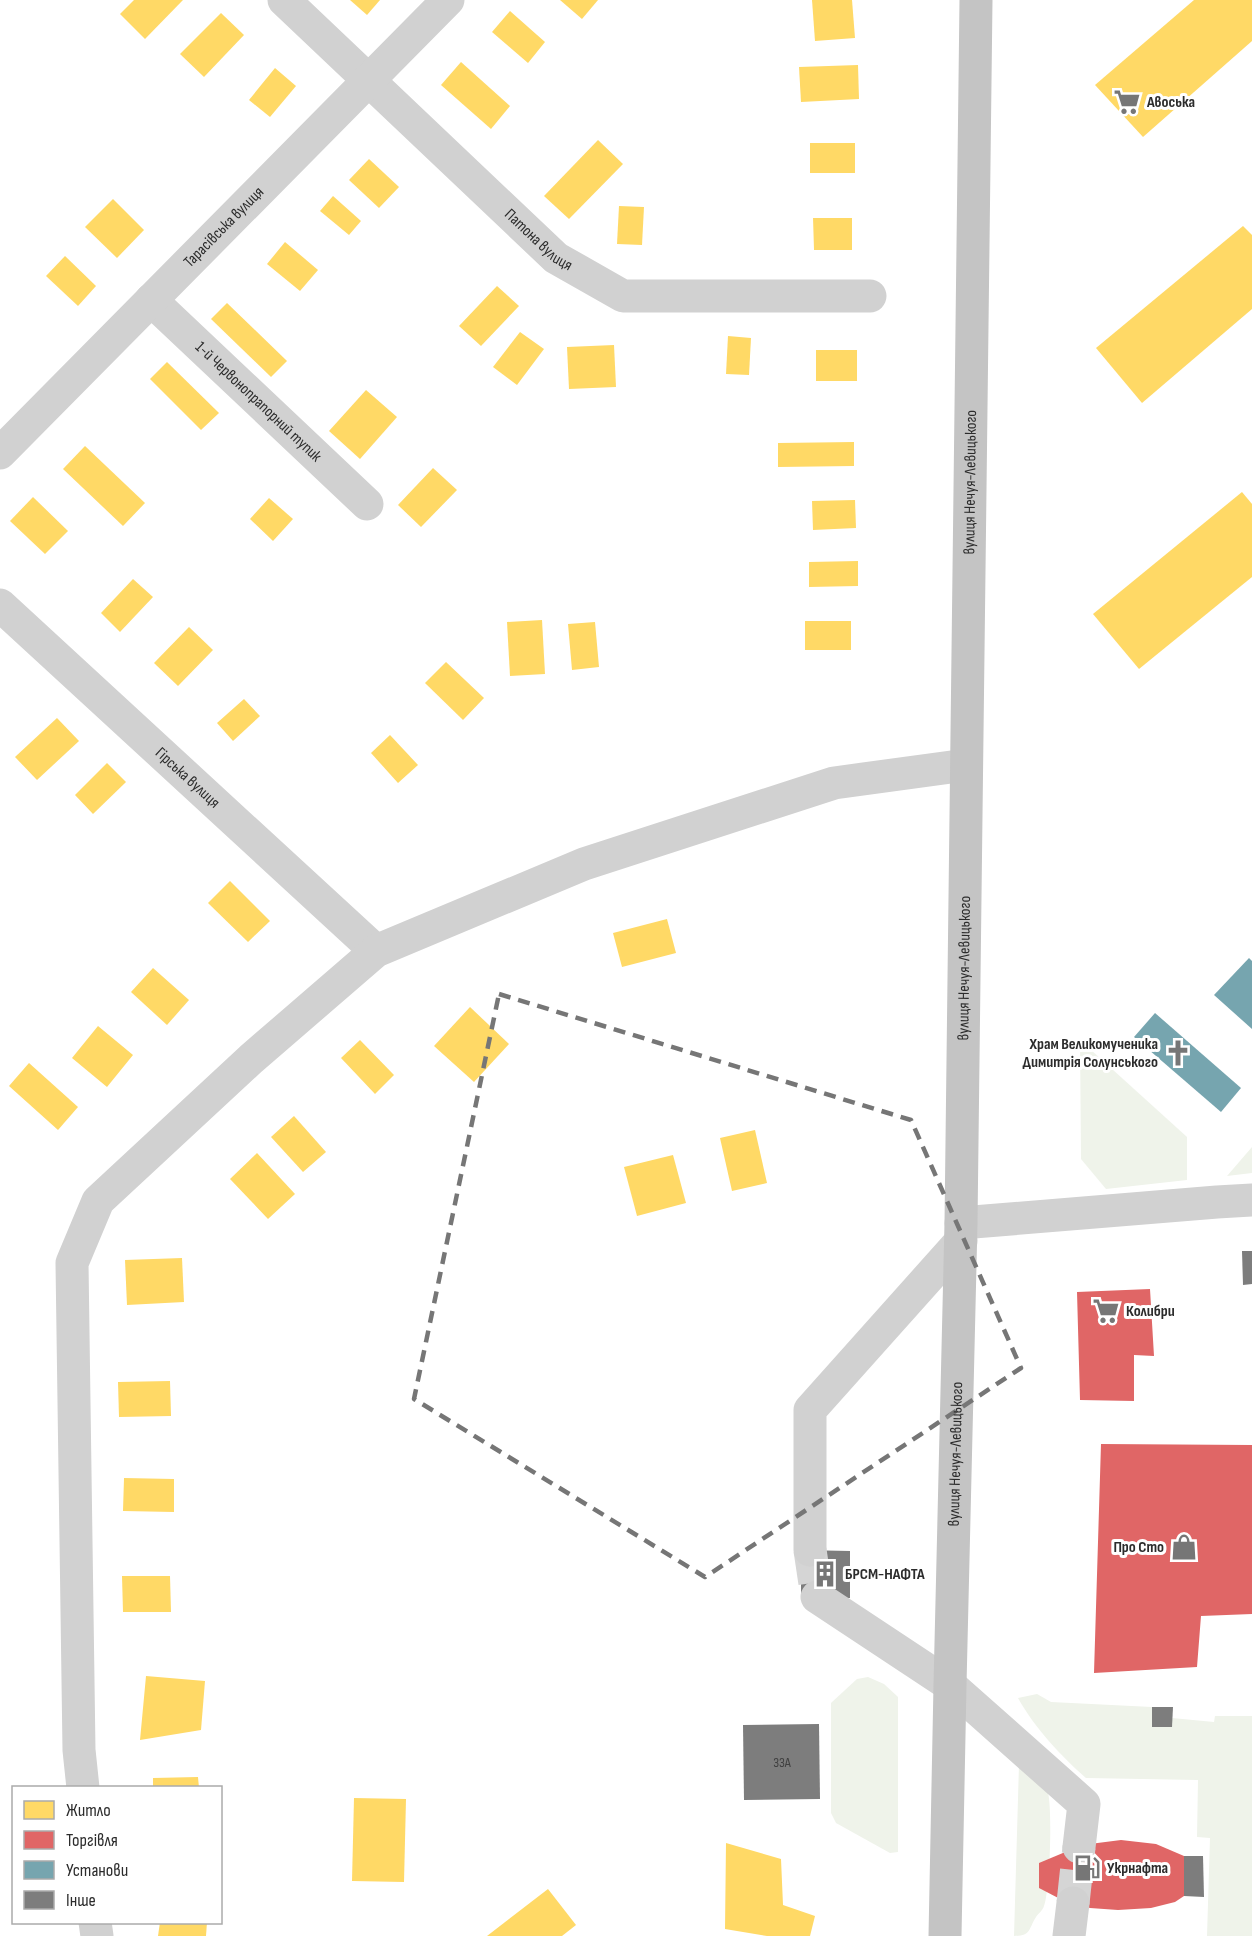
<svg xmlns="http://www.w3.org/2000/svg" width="1252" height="1936" viewBox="0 0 1252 1936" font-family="'Sofia Sans Condensed',sans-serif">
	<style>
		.green { fill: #eff3ea }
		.homes { fill: #ffd966 }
		.shops { fill: #e06666 }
		.public { fill: #76a5af }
		.building { fill: #7d7d7d }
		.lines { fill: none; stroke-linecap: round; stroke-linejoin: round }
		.minor-tunnel { stroke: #d5d5d5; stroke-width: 33; stroke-dasharray: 33 16; stroke-linecap: butt }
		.minor { stroke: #d1d1d1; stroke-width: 33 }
		.major { stroke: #c4c4c4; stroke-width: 33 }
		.marked { fill: none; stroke: #767676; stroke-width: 4.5; stroke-dasharray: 12 8; stroke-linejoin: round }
		.labels { text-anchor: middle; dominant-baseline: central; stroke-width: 6; stroke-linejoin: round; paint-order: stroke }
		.number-label { font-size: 14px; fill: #404040 }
		.poi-label { font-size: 16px; font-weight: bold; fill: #2c2c2c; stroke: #fff; text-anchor: start }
		.street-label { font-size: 16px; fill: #2c2c2c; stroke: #fff }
	</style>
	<rect width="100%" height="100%" fill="#fff"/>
	<g class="green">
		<polygon points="1080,1040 1187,1137 1187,1180 1106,1189 1081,1159"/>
		<polygon points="1252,1147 1252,1173 1227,1176"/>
		<polygon points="868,1677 884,1684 898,1697 898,1852 890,1853 836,1823 831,1813 831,1703 857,1679"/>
		<path d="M1037 1694 1051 1702 1152 1707V1727H1172V1718L1214 1722 1215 1716H1252V1936H1207L1210 1838 1197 1837 1198 1780 1086 1778C1061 1756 1034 1727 1018 1698Z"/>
		<path d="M1019 1764C1026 1770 1044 1782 1047 1789 1053 1802 1050 1892 1044 1906 1043 1910 1038 1914 1036 1917 1028 1930 1031 1936 1014 1936Z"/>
	</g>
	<g class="homes">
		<polygon points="134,0 183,0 145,39 120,14"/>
		<polygon points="350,0 380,0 367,15"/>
		<polygon points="560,0 598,0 582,19"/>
		<polygon points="812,0 852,0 855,38 815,41"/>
		<polygon points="1194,0 1252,0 1252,41 1143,137 1095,85"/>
		<polygon points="510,11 545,42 528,63 492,32"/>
		<polygon points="221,13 244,35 204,77 180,54"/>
		<polygon points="461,62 510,106 491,129 441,85"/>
		<polygon points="858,65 859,99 801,102 799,67"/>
		<polygon points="275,68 296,86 270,117 249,100"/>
		<polygon points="598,140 623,164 569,219 544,196"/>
		<rect x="810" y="143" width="45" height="30"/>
		<polygon points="369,159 399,187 379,208 349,180"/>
		<polygon points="333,196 361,221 349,235 320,211"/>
		<polygon points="113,199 144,230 117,258 85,227"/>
		<polygon points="619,206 644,207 642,245 617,244"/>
		<polygon points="813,218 852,218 852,250 814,250"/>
		<polygon points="1243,226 1252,235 1252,309 1142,403 1096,348"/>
		<polygon points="285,242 318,270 300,291 267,264"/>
		<polygon points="65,256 96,286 78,306 46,276"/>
		<polygon points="497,286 519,306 481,346 459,326"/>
		<polygon points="227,303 287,361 271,377 211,319"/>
		<polygon points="520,332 544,349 517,385 493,367"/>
		<polygon points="728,336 751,338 749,375 726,374"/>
		<polygon points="614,345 616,387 569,389 567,347"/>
		<rect x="816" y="350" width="41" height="31"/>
		<polygon points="167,362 219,413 201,430 150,379"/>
		<polygon points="366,390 397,417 360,459 329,431"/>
		<polygon points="854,442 854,466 778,467 778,443"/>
		<polygon points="85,446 145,503 123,526 63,469"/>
		<polygon points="433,468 457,490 421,527 398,505"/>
		<polygon points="1242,492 1252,504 1252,577 1139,669 1093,614"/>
		<polygon points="33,497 68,531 45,554 10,521"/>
		<polygon points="269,498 293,519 273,541 250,519"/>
		<polygon points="855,500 856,528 813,530 812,501"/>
		<polygon points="858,561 858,586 809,587 809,562"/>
		<polygon points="133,579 153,597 120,632 101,613"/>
		<polygon points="542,620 545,674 510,676 507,622"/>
		<rect x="805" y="621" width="46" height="29"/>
		<polygon points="595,622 599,667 572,670 568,624"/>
		<polygon points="189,627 213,650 178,686 154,663"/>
		<polygon points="446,662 484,698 463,720 425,683"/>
		<polygon points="244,699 260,716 233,741 217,723"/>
		<polygon points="57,718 79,741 37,780 15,757"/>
		<polygon points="390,735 418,765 398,783 371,753"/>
		<polygon points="107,763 126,782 93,814 75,795"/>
		<polygon points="230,881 270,921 248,942 208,903"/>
		<polygon points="667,919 676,953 622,967 613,933"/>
		<polygon points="153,968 189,1000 167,1025 131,992"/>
		<polygon points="470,1007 509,1044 474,1082 434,1046"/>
		<polygon points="98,1026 133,1055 107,1087 72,1058"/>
		<polygon points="360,1040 394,1075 375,1094 341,1058"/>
		<polygon points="29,1063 78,1107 58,1130 9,1086"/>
		<polygon points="294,1116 326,1152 303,1172 271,1137"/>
		<polygon points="755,1130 767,1183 732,1191 720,1138"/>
		<polygon points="257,1153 295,1194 268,1219 230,1179"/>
		<polygon points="673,1155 686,1203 637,1216 624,1167"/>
		<polygon points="182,1258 184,1302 127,1305 125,1260"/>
		<polygon points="170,1381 171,1416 119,1417 118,1382"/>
		<polygon points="124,1478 174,1479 174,1512 123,1511"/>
		<polygon points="122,1576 170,1576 171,1612 123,1612"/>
		<polygon points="146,1676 205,1681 201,1730 140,1740"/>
		<polygon points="198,1777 199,1788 153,1788 153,1778"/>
		<polygon points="354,1798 406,1799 404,1882 352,1881"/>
		<polygon points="726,1843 781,1859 783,1905 815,1916 810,1936 767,1936 725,1929"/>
		<polygon points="548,1889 576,1925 562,1936 487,1936"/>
		<polygon points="160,1922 207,1922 206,1936 158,1936"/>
	</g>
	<g class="shops">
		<polygon points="1150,1289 1154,1356 1134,1355 1134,1401 1080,1400 1077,1292"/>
		<polygon points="1101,1444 1252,1445 1252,1614 1201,1616 1197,1667 1094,1673"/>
		<polygon points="1121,1840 1156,1844 1184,1856 1184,1896 1175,1902 1151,1908 1118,1910 1090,1908 1064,1901 1039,1888 1039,1863 1082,1845"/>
	</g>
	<g class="public">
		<polygon points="1249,958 1252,961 1252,1029 1214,995"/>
		<polygon points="1155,1013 1241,1088 1221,1112 1134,1037"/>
	</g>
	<g class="building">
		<polygon points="1242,1251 1252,1251 1252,1284 1243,1285"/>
		<polygon points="801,1550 850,1551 850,1598 801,1597"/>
		<polygon points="1152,1707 1173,1707 1172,1727 1152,1727"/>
		<polygon points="819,1724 820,1799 744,1800 743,1725"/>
		<polygon points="1184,1856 1203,1856 1204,1897 1184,1896"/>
	</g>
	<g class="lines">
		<g class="minor-tunnel">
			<polyline points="810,1550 817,1597"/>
			<polyline points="1073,1903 1079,1847"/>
		</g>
		<g class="minor">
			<path id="s1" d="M284 0 556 258 623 296H870"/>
			<path id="s2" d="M151 300 367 504"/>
			<path id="s3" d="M0 453 448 0"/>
			<path id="s4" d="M0 605 376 951"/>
			<polyline points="961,1223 1217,1202 1252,1200"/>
			<polyline points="810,1550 810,1410 961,1241"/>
			<polyline points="817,1597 950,1685 1084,1804 1079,1847"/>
			<polyline points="83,1788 79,1750 72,1263 98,1201 251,1059 376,951 584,864 834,783 966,765"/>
			<polyline points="95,1922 97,1936"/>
			<polyline points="1069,1936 1073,1903"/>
		</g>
		<path class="major" id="s5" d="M945 1936 950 1685 961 1223 976 0"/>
	</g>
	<path class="marked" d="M499 994 911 1120 1021 1368 705 1577 414 1399Z"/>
	<defs>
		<g id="supermarket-bare" transform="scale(2.07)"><path d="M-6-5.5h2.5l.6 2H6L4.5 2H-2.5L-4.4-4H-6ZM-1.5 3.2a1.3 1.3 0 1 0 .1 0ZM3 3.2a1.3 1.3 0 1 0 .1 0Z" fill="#767676" stroke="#fff" stroke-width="2.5" paint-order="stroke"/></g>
		<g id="church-bare" transform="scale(2.07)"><path d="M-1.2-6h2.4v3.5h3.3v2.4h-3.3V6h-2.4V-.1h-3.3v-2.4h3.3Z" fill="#767676" stroke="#fff" stroke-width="2.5" paint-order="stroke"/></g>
		<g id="shop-bare" transform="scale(2.07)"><path d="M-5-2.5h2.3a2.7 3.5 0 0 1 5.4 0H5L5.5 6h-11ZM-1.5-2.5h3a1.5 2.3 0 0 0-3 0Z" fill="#767676" stroke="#fff" stroke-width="2.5" paint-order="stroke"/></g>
		<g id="building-bare" transform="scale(2.07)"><path d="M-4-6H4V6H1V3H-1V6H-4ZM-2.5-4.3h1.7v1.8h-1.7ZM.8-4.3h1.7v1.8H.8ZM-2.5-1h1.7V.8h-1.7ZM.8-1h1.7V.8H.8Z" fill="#767676" stroke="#fff" stroke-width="2.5" paint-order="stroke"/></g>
		<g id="fuel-bare" transform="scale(2.07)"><path d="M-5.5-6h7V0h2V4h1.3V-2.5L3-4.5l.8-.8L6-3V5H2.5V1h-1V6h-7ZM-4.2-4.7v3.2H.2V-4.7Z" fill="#767676" stroke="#fff" stroke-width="2.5" paint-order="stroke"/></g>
	</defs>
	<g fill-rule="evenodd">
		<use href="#supermarket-bare" x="1127" y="102"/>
		<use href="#church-bare" x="1178" y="1053"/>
		<use href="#supermarket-bare" x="1106" y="1311"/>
		<use href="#shop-bare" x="1184" y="1547"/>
		<use href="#building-bare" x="825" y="1574"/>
		<use href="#fuel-bare" x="1087" y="1868"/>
	</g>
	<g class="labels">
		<g class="number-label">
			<text x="782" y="1762">33А</text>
		</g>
		<g class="poi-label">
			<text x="1147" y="102">Авоська</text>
			<text x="1158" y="1044" text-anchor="end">Храм Великомученика<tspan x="1158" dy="18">Димитрія Солунського</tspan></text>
			<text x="1126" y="1311">Колибри</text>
			<text x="1164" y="1547" text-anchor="end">Про Сто</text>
			<text x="845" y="1574">БРСМ-НАФТА</text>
			<text x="1107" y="1868">Укрнафта</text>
		</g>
		<g class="street-label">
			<text stroke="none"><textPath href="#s3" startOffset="318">Тарасівська вулиця</textPath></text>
			<text stroke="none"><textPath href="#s1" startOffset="350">Патона вулиця</textPath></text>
			<text stroke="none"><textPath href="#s2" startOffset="148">1-й Червонопрапорний тупик</textPath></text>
			<text stroke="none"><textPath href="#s5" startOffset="1454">вулиця Нечуя-Левицького</textPath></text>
			<text stroke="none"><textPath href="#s4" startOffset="255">Гірська вулиця</textPath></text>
			<text stroke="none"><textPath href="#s5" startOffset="968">вулиця Нечуя-Левицького</textPath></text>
			<text stroke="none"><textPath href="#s5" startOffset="482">вулиця Нечуя-Левицького</textPath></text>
		</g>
	</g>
	<rect x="12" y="1786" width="210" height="138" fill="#ffffff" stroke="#ababab" stroke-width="1.5"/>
	<rect x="24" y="1801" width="30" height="18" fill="#ffd966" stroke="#ababab" stroke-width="1.5"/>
	<text x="66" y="1816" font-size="18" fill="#2c2c2c">Житло</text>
	<rect x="24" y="1831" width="30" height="18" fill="#e06666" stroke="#ababab" stroke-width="1.5"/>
	<text x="66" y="1846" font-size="18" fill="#2c2c2c">Торгівля</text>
	<rect x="24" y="1861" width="30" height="18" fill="#76a5af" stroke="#ababab" stroke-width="1.5"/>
	<text x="66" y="1876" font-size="18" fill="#2c2c2c">Установи</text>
	<rect x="24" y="1891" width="30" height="18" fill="#7d7d7d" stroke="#ababab" stroke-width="1.5"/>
	<text x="66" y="1906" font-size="18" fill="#2c2c2c">Інше</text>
</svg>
